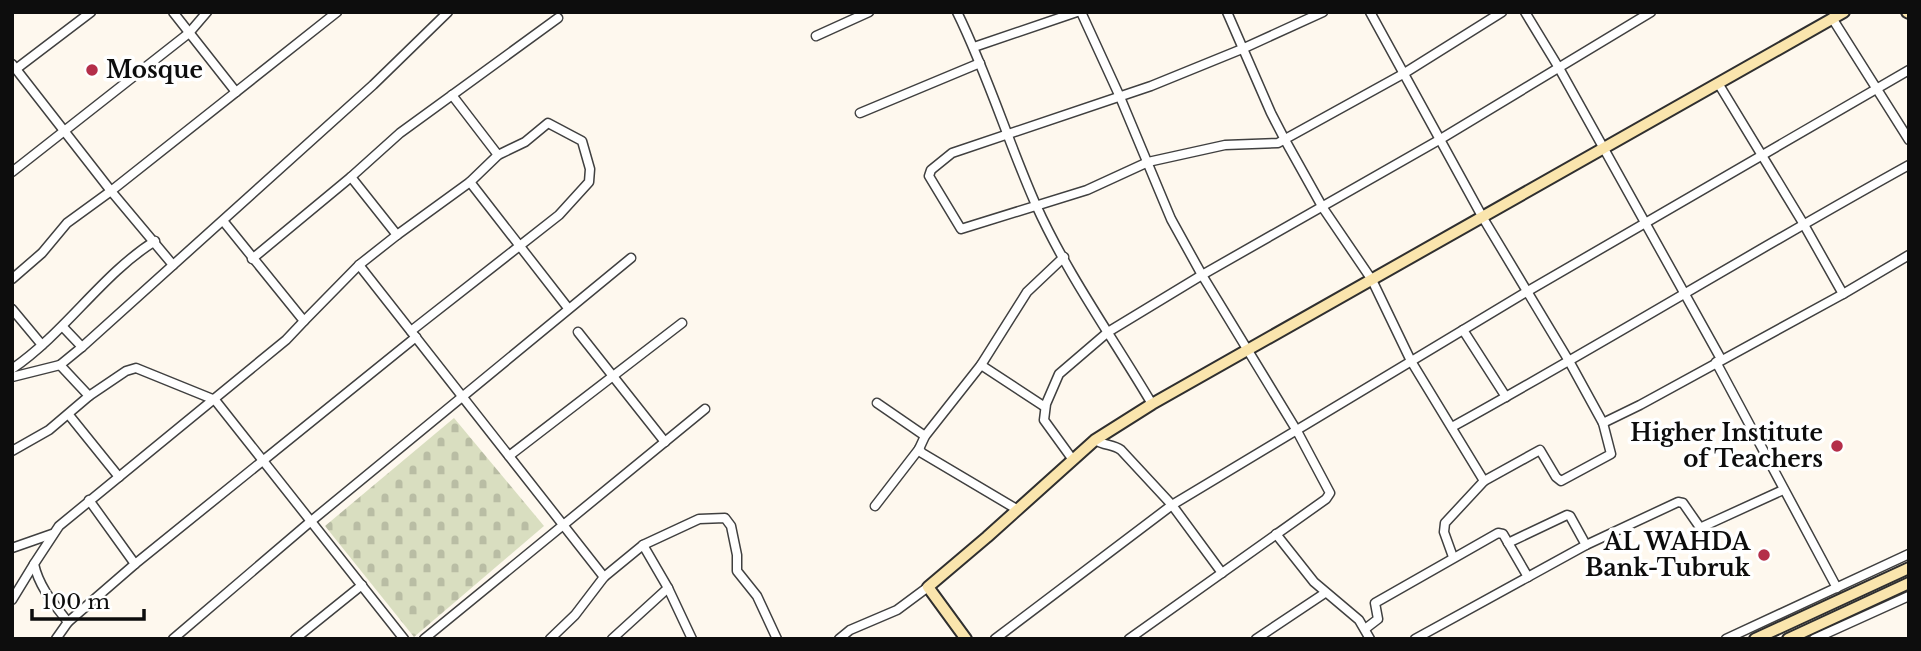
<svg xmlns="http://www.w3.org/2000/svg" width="1921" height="651" viewBox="0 0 1921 651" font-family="'Libre Baskerville',serif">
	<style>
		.cemetery { fill: url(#cemetery-stones) }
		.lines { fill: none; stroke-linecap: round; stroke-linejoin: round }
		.street-casing { stroke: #404040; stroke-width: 11 }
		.secondary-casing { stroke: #2f2f2f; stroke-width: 14 }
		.street { stroke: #fff; stroke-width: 8 }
		.secondary { stroke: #fae5ad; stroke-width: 10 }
		.poi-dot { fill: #b42e49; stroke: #fff; stroke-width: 2.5 }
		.labels { text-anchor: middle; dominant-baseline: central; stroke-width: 7; stroke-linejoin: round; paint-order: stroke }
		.poi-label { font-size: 23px; font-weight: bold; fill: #0d0d0d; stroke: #fff; text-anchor: end }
	</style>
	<defs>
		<pattern id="cemetery-stones" width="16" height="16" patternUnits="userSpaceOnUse" patternTransform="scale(1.75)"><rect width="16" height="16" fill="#d9dec0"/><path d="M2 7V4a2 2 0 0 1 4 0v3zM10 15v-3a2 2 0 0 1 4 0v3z" fill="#b9bda4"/></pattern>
	</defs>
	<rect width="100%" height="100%" fill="#fef8ee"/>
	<polygon class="cemetery" points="454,418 544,526 414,637 325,526"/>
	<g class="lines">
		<g class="street-casing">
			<g id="street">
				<polyline points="173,12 236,92"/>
				<path d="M957 12C988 75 1008 142 1036 205 1067 274 1113 338 1152 404"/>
				<polyline points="1081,12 1120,97 1171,219 1202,275 1297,431 1330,493 1326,499 1129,639"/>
				<polyline points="1227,12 1271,113 1285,140 1323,208 1372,280 1411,361 1484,481 1445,523 1444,532 1453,557"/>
				<polyline points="1323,12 1242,49 1151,86 952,153 931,170 929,176 961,229 1087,190 1148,162 1225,145 1278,143 1403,74 1502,12"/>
				<polyline points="1370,12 1483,218 1569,361 1603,423 1640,405 1843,294 1909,255"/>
				<polyline points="1525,12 1559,68 1721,359"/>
				<polyline points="1832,18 1909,140"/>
				<polyline points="816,36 869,12"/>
				<polyline points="974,47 1077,12"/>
				<polyline points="12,64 111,191 173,265"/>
				<polyline points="16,69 91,12"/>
				<polyline points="1718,83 1803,223 1843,294"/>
				<polyline points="452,95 498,155"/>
				<polyline points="860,113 980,63"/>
				<polyline points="12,172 189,33 207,12"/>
				<polyline points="351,177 400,133 558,18"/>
				<polyline points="470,182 568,308"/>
				<polyline points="252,259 351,177 397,235"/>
				<polyline points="359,265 604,577"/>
				<polyline points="12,279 42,253 67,223 111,191 337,12"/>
				<polyline points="12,309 42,345"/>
				<polyline points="304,321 359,265 397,235 470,182 498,155 525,142 548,123 582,141 590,169 589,182 559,215 411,331"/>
				<polyline points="63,327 82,347"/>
				<polyline points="1463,330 1506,397"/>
				<polyline points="578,332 665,442"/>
				<polyline points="1716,362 1837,588"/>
				<polyline points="60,365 89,396 126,371 136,368 215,400 404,639"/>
				<polyline points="981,365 1045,407"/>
				<path d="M12 369C66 332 102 274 155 241"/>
				<polyline points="12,377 60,365 82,347 373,85 448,12"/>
				<polyline points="877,403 925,436"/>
				<polyline points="69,415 119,477"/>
				<path d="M1452 427C1606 342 1755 250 1909 165"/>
				<path d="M1095 440C1105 446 1113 444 1121 450L1172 505 1222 573"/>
				<polyline points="919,449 922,453 1018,510"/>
				<polyline points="12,451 49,430 89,396"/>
				<polyline points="509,456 682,323"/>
				<polyline points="1073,460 1044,420 1046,404 1059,374 1108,332 1202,275 1439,140 1651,12"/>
				<polyline points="1484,481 1540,450 1556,477 1561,481 1611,454 1603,423"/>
				<polyline points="89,500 135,564"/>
				<polyline points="875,506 919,449 925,436 981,365 1027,292 1064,257"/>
				<polyline points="1276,534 1314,582 1359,620 1370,639"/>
				<polyline points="1508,543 1567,515 1570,516 1586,545"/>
				<polyline points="643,545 668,588 692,639"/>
				<polyline points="12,548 52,534"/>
				<polyline points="12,600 34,564"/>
				<polyline points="68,622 135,564 416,337"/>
				<polyline points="1365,629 1378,619 1375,603 1498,533 1503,534 1528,577"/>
				<path d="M56 639 68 622C54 604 39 587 34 564L59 526 286 340 304 321 224 222"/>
				<polyline points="173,639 310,522 631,258"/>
				<polyline points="295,639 362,585"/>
				<polyline points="424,639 705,409"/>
				<polyline points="550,639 575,615 604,577 643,545 699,519 725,518 731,526 737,555 737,571 757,596 777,639"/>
				<polyline points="612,639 668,588"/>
				<polyline points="839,639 850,630 897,610 928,587"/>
				<polyline points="995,639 1172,505 1528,291 1909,70"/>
				<polyline points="1256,639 1325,593"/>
				<polyline points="1415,639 1586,545 1678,502 1683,503 1699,526 1702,527 1783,490"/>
				<polyline points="1726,639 1909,554"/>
				<polyline points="1814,639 1909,596"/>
			</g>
		</g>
		<g class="secondary-casing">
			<g id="secondary">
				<polyline points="1907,12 1909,13"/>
				<polyline points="966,639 928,587 987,537 1095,440 1152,404 1844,12"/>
				<polyline points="1755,639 1909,568"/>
				<polyline points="1788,639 1909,583"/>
			</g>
		</g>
		<use href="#street" class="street"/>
		<use href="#secondary" class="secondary"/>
	</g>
	<g class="poi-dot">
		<circle cx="92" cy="70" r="7"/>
		<circle cx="1837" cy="446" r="7"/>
		<circle cx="1764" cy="555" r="7"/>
	</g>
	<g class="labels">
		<g class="poi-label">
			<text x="106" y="70" text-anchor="start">Mosque</text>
			<text x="1823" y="433">Higher Institute<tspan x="1823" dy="26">of Teachers</tspan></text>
			<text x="1750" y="542">AL WAHDA<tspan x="1750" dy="26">Bank-Tubruk</tspan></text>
		</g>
	</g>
	<rect width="1921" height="651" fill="none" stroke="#0d0d0d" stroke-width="28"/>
	<path d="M32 609v10h112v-10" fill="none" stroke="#0d0d0d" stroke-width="3.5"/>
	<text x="42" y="609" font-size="21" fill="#0d0d0d" stroke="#ffffff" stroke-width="5" paint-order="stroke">100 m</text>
</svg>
